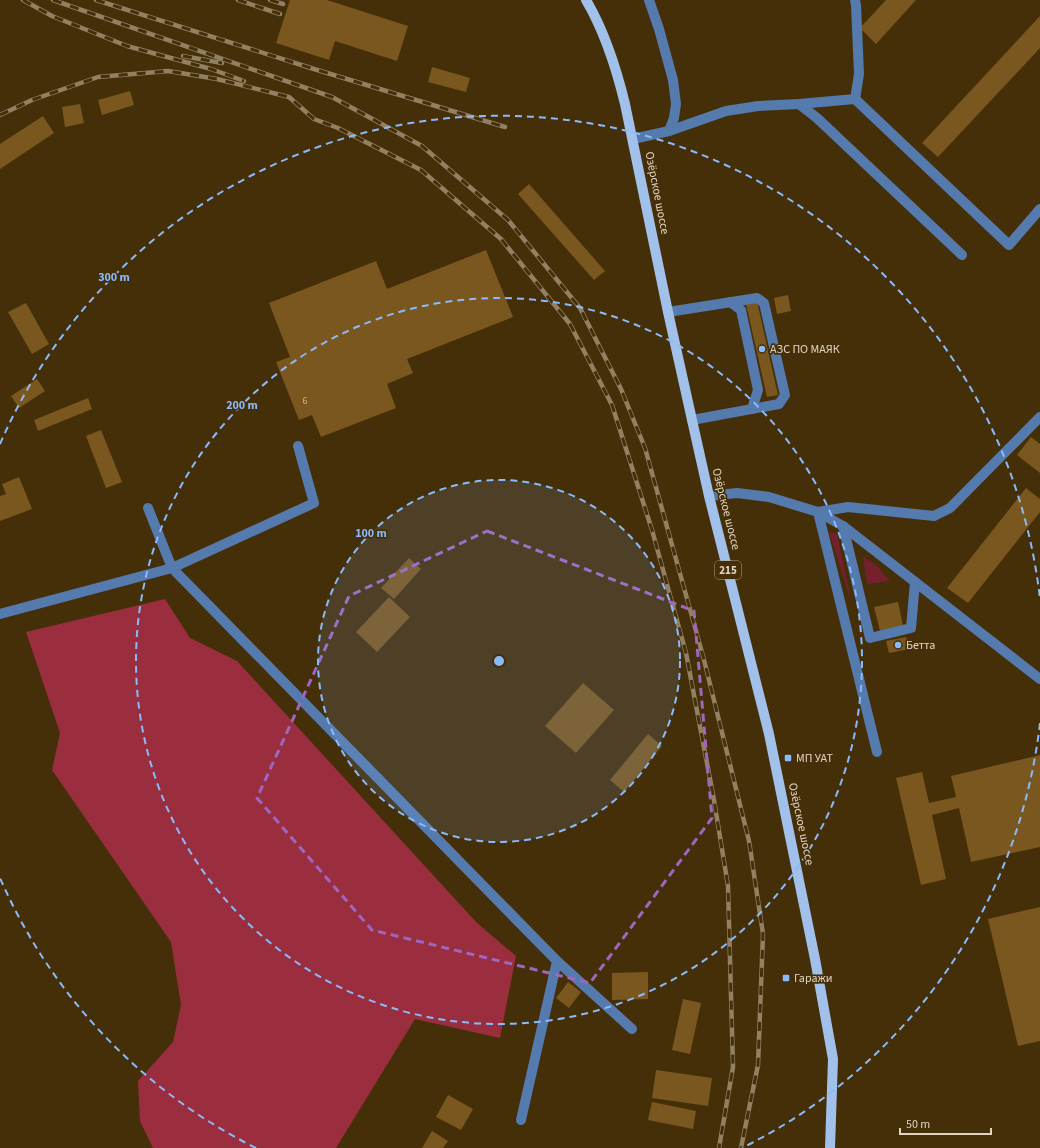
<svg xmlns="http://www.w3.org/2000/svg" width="1040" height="1148" viewBox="0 0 1040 1148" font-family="'Source Sans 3',sans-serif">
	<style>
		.green { fill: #76202d }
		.forest { fill: #9b2e3e }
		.building { fill: #7a571e }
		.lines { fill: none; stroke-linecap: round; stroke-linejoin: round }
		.minor { stroke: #547aae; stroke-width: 10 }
		.major { stroke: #a1c0ea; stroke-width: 10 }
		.rail-casing { stroke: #928063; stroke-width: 4.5 }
		.rail { stroke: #452f09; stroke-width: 3; stroke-dasharray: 9; stroke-linecap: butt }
		.marked { fill: none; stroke: #9f66bf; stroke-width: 3; stroke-dasharray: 8 5; stroke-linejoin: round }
		.ring { fill: none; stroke: #89bafc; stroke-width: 2; stroke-dasharray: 7 5 }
		.poi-dot { fill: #89bafc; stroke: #452f09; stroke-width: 1.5 }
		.labels { text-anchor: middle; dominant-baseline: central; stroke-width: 3.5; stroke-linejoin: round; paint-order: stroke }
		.number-label { font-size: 10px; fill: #c7b498 }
		.shield { fill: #452f09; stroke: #b2a289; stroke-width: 1 }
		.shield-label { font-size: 11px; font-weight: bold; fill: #e1d3c0 }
		.street-label { font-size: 12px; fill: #e1d3c0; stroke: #452f09 }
		.poi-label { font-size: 12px; fill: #e1d3c0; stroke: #452f09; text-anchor: start }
		.centre { fill: #89bafc; stroke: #452f09; stroke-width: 2 }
		.ring-label { font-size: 12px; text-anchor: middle; font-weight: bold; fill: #89bafc; stroke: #452f09; stroke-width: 3.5; stroke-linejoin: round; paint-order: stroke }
	</style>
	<rect width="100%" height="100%" fill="#452f09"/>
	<g class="green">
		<polygon points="829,532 837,534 852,605"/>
		<polygon points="863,556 876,565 890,581 867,584"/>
	</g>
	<polygon class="forest" points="165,599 190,638 237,661 477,923 516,956 500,1038 415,1019 336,1148 153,1148 140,1121 138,1081 173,1042 181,1005 171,942 52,770 60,733 26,632"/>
	<g class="building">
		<polygon points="290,0 327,0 408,26 397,61 335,41 329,60 276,43"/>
		<polygon points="886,0 916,0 876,44 860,28"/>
		<polygon points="1040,16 1040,48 938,157 922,143"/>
		<polygon points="432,67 470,78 466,92 428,82"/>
		<polygon points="130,91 134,105 102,115 98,100"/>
		<polygon points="80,104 84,123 65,127 62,107"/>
		<polygon points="43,116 54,133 0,169 0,144"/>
		<polygon points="529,184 605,271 594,280 518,194"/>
		<polygon points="486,250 513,317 407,359 413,373 387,384 396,408 321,437 312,415 299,420 276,362 290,357 269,303 376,261 387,289"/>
		<polygon points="788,295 791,311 777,314 774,298"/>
		<polygon points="757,301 778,395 767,397 746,304"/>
		<polygon points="26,303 49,344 32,354 8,312"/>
		<polygon points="37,379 45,391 19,408 11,396"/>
		<polygon points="88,398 92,409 38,431 34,420"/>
		<polygon points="101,430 122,482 106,488 86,436"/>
		<polygon points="1031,437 1040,444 1040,473 1017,455"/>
		<polygon points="19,477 32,509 0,521 0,496 6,494 2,484"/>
		<polygon points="1026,488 1040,499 1040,512 968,603 947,588"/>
		<polygon points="409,558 421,569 394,599 381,588"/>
		<polygon points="389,597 410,617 377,652 356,632"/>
		<polygon points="898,602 903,626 880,631 874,607"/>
		<polygon points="906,637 909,649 889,653 886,641"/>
		<polygon points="583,683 614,710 576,753 545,726"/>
		<polygon points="648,734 662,746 624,792 610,780"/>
		<polygon points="1040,755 1040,847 971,862 959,808 932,815 946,879 921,885 896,778 922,772 929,803 956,797 951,776"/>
		<polygon points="1040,907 1040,1041 1018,1046 988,919"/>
		<polygon points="648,972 648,999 612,1000 612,973"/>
		<polygon points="568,982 581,992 569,1008 556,998"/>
		<polygon points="683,999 701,1003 690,1054 672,1050"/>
		<polygon points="656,1070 712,1078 708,1106 652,1098"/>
		<polygon points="448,1095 473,1109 461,1130 436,1117"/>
		<polygon points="652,1102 696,1111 693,1129 648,1120"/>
		<polygon points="432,1131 448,1141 443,1148 422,1148"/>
	</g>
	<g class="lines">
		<g class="minor">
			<polyline points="649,0 659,29 673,80 676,104 674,118 669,131"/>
			<polyline points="855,99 1009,245 1040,209"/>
			<polyline points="799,104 817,118 962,255"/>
			<polyline points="633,139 669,131 726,111 758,106 799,104 855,99 859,74 856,5 855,0"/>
			<polyline points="730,302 741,310 758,390 752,409"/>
			<polyline points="668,312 757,298 764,303 785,395 779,404 692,420"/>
			<polyline points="709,496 737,493 769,497 818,512 843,526 1040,679"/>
			<polyline points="148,508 172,568 314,503 298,446"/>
			<polyline points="843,526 870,638 911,628 915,582"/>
			<polyline points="0,614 172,568 557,961 521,1120"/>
			<polyline points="877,752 818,512 848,507 934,516 950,508 1040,417"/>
			<polyline points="557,961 632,1029"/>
		</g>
		<path class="major" d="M586 0C605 32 616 67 625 104L668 312 692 420 709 496 769 734 815 959 833 1059 830 1148"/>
		<g class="rail-casing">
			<g id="rail">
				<polyline points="23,0 52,16 127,46 211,69 244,81"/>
				<polyline points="53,0 332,97 422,146 508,220 580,308 621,389 645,448 703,656 749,841 763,934 758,1065 741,1148"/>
				<polyline points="96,0 314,69 505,127"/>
				<polyline points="238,0 280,14"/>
				<polyline points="270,0 283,4"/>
				<polyline points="183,56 222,63"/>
				<polyline points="0,115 32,100 98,77 168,71 217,79 289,97 314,119 338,128 421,170 501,239 570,324 612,405 652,530 686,653 714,800 728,886 733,1067 719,1148"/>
			</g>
		</g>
		<use href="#rail" class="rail"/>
	</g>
	<path class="marked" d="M487 531 694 611 712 818 590 983 372 930 257 798 349 596Z"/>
	<circle cx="499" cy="661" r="181" fill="#89bafc" fill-opacity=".12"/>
	<g class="ring">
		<circle cx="499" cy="661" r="181"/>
		<circle cx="499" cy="661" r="363"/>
		<path d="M1040 723A544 544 0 0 1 742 1148M256 1148A544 544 0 0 1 0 878M0 444A544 544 0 0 1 1040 599"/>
	</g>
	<g class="poi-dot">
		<circle cx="762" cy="349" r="4"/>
		<circle cx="898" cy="645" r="4"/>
		<rect x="784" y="754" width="8" height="8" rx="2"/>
		<rect x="782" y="974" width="8" height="8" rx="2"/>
	</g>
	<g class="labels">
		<g class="number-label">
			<text x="305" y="401">6</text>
		</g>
		<rect class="shield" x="715" y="561" width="26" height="18" rx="3"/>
		<g class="shield-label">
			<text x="728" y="570">215</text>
		</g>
		<g class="street-label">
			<text transform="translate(657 193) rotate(79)">Озёрское шоссе</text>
			<text transform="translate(726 509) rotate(76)">Озёрское шоссе</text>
			<text transform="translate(801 824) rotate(78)">Озёрское шоссе</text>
		</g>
		<g class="poi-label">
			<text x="770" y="349">АЗС ПО МАЯК</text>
			<text x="906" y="645">Бетта</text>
			<text x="796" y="758">МП УАТ</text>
			<text x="794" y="978">Гаражи</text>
		</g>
	</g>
	<circle cx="499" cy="661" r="6" class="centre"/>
	<g class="ring-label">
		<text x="114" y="281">300 m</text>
		<text x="242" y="409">200 m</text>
		<text x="371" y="537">100 m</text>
	</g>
	<path d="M900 1128v6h91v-6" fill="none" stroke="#e1d3c0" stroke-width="2"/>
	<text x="906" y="1128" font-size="12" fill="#e1d3c0" stroke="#452f09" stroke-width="3" paint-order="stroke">50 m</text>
</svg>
